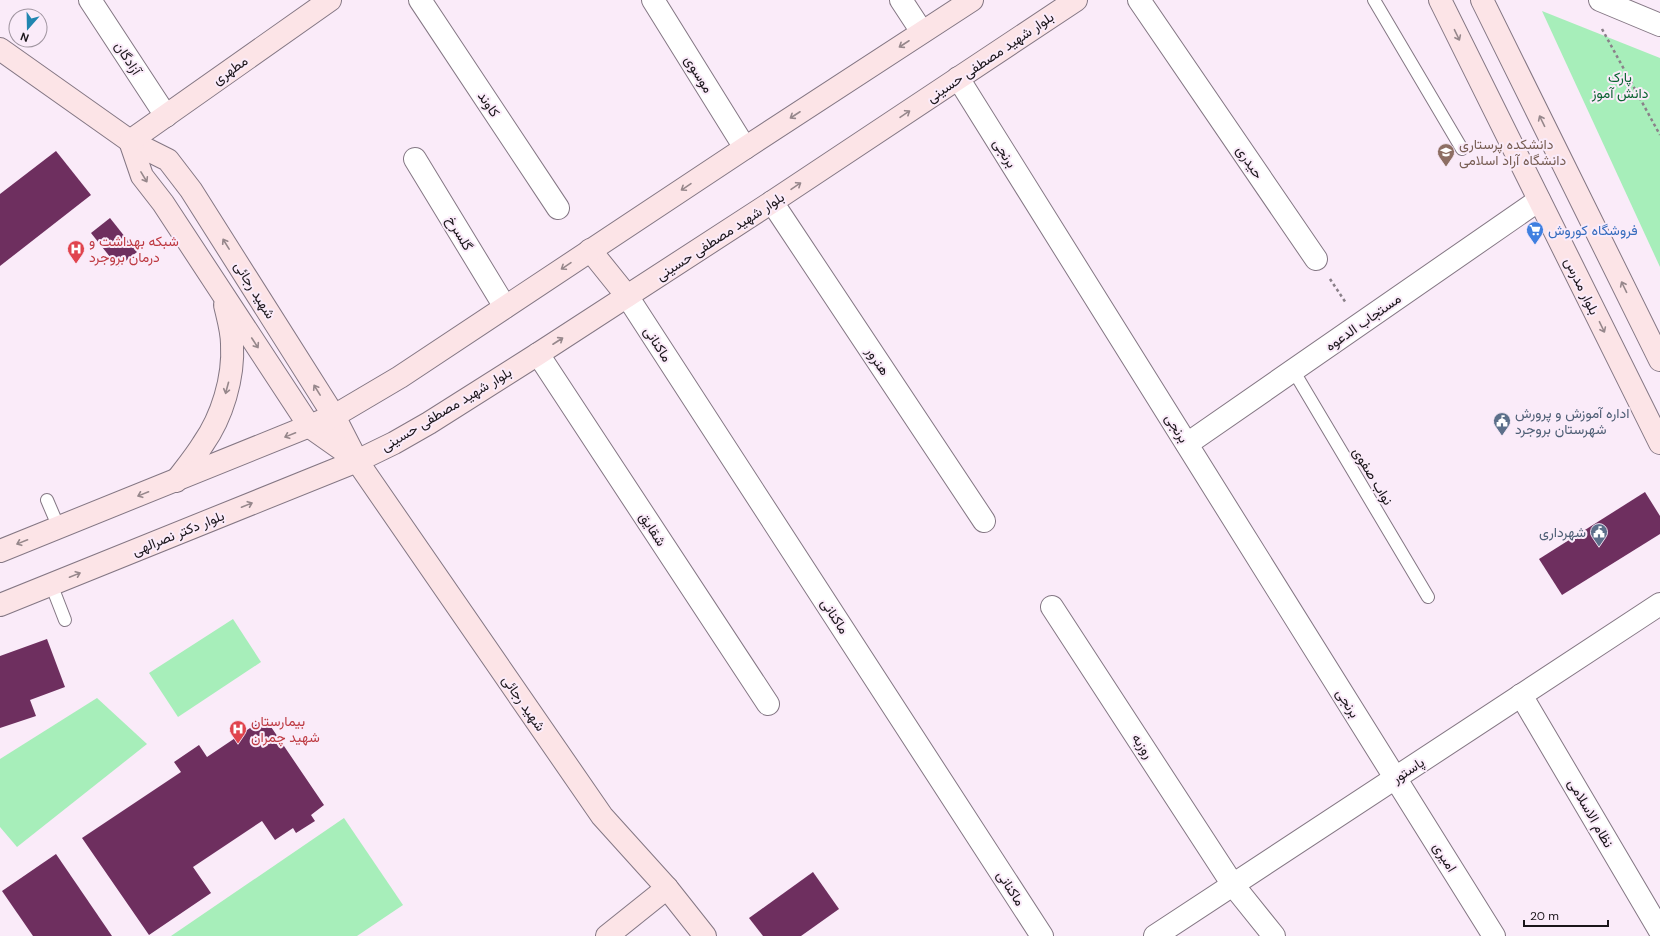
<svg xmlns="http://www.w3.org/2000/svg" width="1660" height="936" viewBox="0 0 1660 936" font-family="'DM Sans',Vazirmatn,sans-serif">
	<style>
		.green { fill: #a7eeba }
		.building { fill: #6e2f5f }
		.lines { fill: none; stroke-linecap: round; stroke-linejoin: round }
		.lane-casing { stroke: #847784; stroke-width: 14 }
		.street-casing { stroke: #847784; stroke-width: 24 }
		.secondary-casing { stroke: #847784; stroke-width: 24 }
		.path { stroke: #8a8089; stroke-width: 2.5; stroke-dasharray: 3 3; stroke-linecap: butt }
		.lane { stroke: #fff; stroke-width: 12 }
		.street { stroke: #fff; stroke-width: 22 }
		.secondary { stroke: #fce4e7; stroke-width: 22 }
		.oneway { stroke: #96878b }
		.labels { text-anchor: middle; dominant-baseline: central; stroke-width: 4; stroke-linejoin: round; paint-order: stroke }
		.street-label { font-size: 14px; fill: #1a151a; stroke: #faebf9 }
		.park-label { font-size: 14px; fill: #0b6331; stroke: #faebf9 }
		.education-label { font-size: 14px; fill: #785e54; stroke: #faebf9; text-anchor: start }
		.shop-label { font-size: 14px; fill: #366cbe; stroke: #faebf9; text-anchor: start }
		.health-label { font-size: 14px; fill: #be3a42; stroke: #faebf9; text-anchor: start }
		.service-label { font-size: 14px; fill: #4e5e75; stroke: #faebf9; text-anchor: start }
	</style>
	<rect width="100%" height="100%" fill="#faebf9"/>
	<g class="green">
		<polygon points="1542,11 1660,58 1660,267"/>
		<polygon points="233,619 261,662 178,717 149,673"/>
		<polygon points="97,698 147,744 17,847 0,827 0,759"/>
		<polygon points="344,818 403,905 357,936 171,936"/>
	</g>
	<g class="building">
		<polygon points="56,151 91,195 0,266 0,194"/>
		<polygon points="110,218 137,252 118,267 91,233"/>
		<polygon points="1645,492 1660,516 1660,534 1562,595 1539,559"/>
		<polygon points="47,639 65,687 30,700 36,716 0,728 0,656"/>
		<polygon points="265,718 324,805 311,815 315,821 296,833 293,828 275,840 262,821 193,867 211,893 149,935 82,838 181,772 174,762 199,745 207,757"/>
		<polygon points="56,854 112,936 33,936 2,891"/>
		<polygon points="813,872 839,909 801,936 763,936 749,918"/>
	</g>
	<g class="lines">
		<g class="lane-casing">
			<g id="lane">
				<polyline points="1374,0 1462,149"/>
				<polyline points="1293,370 1428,597"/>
				<polyline points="47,500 59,528"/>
				<polyline points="51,584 65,620"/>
			</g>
		</g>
		<g class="street-casing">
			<g id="street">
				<polyline points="90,0 166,116"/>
				<polyline points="420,0 558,208"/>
				<polyline points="653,0 745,148"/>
				<polyline points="901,0 922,32"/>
				<polyline points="1139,0 1316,259"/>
				<polyline points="1600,0 1660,25"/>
				<polyline points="958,78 1494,936"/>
				<polyline points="415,159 505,307"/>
				<polyline points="772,202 984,521"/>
				<polyline points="627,296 1042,936"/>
				<polyline points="538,354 768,704"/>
				<polyline points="1187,444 1539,200"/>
				<polyline points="1052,607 1233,885 1274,936"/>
				<polyline points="1521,695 1660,931"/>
				<polyline points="1155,936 1660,604"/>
			</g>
		</g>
		<g class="secondary-casing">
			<g id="secondary">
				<polyline points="1440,0 1660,443"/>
				<polyline points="1482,0 1660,360"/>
				<polyline points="0,49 130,141 168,160 191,190 334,416 357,461 602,816 667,888 705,936"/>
				<polyline points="130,141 142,176 163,203 310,427 354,458"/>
				<polyline points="130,141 330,0"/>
				<polyline points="590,250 627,296"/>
				<path d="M176 481C185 469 195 457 203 444 222 417 234 378 232 344 232 331 228 318 225 305"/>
				<polyline points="0,551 334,416 400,377 745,148 972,0"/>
				<polyline points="0,605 357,461 394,443 429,423 538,354 772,202 1076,0"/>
				<polyline points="607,936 667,888"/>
			</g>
		</g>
		<g class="path">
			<polyline points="1602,29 1660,135"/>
			<polyline points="1330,279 1346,303"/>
		</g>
		<use href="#lane" class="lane"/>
		<use href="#street" class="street"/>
		<use href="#secondary" class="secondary"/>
	</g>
	<defs><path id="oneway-shaft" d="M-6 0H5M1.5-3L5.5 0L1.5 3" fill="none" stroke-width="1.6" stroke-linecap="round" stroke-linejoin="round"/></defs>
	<g class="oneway">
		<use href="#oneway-shaft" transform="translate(1457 35) rotate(64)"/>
		<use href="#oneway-shaft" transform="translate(904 44) rotate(147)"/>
		<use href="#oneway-shaft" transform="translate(905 114) rotate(-34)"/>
		<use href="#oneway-shaft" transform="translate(795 115) rotate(147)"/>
		<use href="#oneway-shaft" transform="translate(1542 121) rotate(-116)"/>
		<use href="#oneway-shaft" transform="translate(144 177) rotate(59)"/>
		<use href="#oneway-shaft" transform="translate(796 186) rotate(-34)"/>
		<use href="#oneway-shaft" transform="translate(686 187) rotate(146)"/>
		<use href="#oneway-shaft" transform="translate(226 244) rotate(-122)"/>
		<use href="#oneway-shaft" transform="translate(566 266) rotate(146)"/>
		<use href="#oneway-shaft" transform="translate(1624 287) rotate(-116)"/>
		<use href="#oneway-shaft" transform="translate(1602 327) rotate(64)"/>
		<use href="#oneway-shaft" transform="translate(558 341) rotate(-33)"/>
		<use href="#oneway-shaft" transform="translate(255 343) rotate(57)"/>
		<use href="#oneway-shaft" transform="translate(227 388) rotate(105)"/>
		<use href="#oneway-shaft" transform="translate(317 390) rotate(-122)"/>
		<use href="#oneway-shaft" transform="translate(290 435) rotate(158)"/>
		<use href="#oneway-shaft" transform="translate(143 494) rotate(158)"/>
		<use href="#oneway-shaft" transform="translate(247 505) rotate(-22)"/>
		<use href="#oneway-shaft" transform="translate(22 542) rotate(158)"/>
		<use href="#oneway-shaft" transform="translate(75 575) rotate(-22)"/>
	</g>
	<defs>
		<g id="university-pin" transform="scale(0.9)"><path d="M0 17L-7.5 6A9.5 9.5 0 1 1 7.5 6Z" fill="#8d6e63" stroke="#faebf9"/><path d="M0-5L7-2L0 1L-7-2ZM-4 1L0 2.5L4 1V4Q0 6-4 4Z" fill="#fff"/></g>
		<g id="supermarket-pin" transform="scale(0.9)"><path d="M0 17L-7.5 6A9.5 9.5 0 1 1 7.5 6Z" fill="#3f7fe0" stroke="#faebf9"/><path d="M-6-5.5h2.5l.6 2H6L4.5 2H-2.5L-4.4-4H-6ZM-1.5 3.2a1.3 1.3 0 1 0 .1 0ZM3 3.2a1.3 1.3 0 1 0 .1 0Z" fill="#fff"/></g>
		<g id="hospital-pin" transform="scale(0.9)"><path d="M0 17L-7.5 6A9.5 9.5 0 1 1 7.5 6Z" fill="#e0444e" stroke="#faebf9"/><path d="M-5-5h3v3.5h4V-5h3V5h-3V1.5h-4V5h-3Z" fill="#fff"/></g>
		<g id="civic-pin" transform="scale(0.9)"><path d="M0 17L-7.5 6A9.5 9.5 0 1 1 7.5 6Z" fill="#5c6f8a" stroke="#faebf9"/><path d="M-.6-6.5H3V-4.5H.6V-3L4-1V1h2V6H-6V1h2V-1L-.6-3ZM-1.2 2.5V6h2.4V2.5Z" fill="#fff"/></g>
	</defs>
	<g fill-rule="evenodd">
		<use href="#university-pin" x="1446" y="152"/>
		<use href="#supermarket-pin" x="1535" y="230"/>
		<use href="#hospital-pin" x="76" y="249"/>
		<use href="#civic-pin" x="1502" y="421"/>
		<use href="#civic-pin" x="1599" y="532"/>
		<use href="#hospital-pin" x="238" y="729"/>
	</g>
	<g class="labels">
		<g class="street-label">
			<text transform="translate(990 57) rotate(-34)">بلوار شهید مصطفی حسینی</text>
			<text transform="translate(128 58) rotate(57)">آزادگان</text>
			<text transform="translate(230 70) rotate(-35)">مطهری</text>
			<text transform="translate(699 74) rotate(58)">موسوی</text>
			<text transform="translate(489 104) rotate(56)">کاوند</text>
			<text transform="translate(1005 153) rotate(58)">برنجی</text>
			<text transform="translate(1250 162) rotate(56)">حیدری</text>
			<text transform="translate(460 233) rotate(59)">گلسرخ</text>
			<text transform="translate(720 236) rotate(-33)">بلوار شهید مصطفی حسینی</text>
			<text transform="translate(1582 286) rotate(64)">بلوار مدرس</text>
			<text transform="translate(255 290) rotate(58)">شهید رجائی</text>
			<text transform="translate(1363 322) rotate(-35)">مستجاب الدعوه</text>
			<text transform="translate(658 344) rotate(57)">ماکنانی</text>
			<text transform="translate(878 361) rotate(56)">هنرور</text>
			<text transform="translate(446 409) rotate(-31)">بلوار شهید مصطفی حسینی</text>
			<text transform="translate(1177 428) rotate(58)">برنجی</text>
			<text transform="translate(1373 476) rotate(59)">نواب صفوی</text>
			<text transform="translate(653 529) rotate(57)">شقایق</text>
			<text transform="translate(178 533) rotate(-22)">بلوار دکتر نصرالهی</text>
			<text transform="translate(835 616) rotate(57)">ماکنانی</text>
			<text transform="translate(524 703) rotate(55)">شهید رجائی</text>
			<text transform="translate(1348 703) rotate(58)">برنجی</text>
			<text transform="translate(1143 746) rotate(57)">روزبه</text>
			<text transform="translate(1408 770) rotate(-33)">پاستور</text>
			<text transform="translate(1591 813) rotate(60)">نظام الاسلامی</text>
			<text transform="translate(1445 857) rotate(58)">امیری</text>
			<text transform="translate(1011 888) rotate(57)">ماکنانی</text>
		</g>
		<g class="park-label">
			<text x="1620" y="77">پارک<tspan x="1620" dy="16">دانش آموز</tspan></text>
		</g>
		<g class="education-label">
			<text x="1459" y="144">دانشکده پرستاری<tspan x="1459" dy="16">دانشگاه آراد اسلامی</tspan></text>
		</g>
		<g class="shop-label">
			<text x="1548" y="230">فروشگاه کوروش</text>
		</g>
		<g class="health-label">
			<text x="89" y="241">شبکه بهداشت و<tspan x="89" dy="16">درمان بروجرد</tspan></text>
			<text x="251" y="721">بیمارستان<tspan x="251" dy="16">شهید چمران</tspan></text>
		</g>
		<g class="service-label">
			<text x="1515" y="413">اداره آموزش و پرورش<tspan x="1515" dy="16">شهرستان بروجرد</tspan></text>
			<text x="1586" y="532" text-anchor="end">شهرداری</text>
		</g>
	</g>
	<g transform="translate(28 28) rotate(200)"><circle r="19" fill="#faebf9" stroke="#a095a0"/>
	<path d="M0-3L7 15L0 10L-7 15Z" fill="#2186b0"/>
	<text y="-6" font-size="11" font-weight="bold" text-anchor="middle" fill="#1a151a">N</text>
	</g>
	<path d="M1524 920v6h84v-6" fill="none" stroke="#1a151a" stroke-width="2"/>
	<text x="1530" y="920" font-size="12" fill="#1a151a" stroke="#faebf9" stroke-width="3" paint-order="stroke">20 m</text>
</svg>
